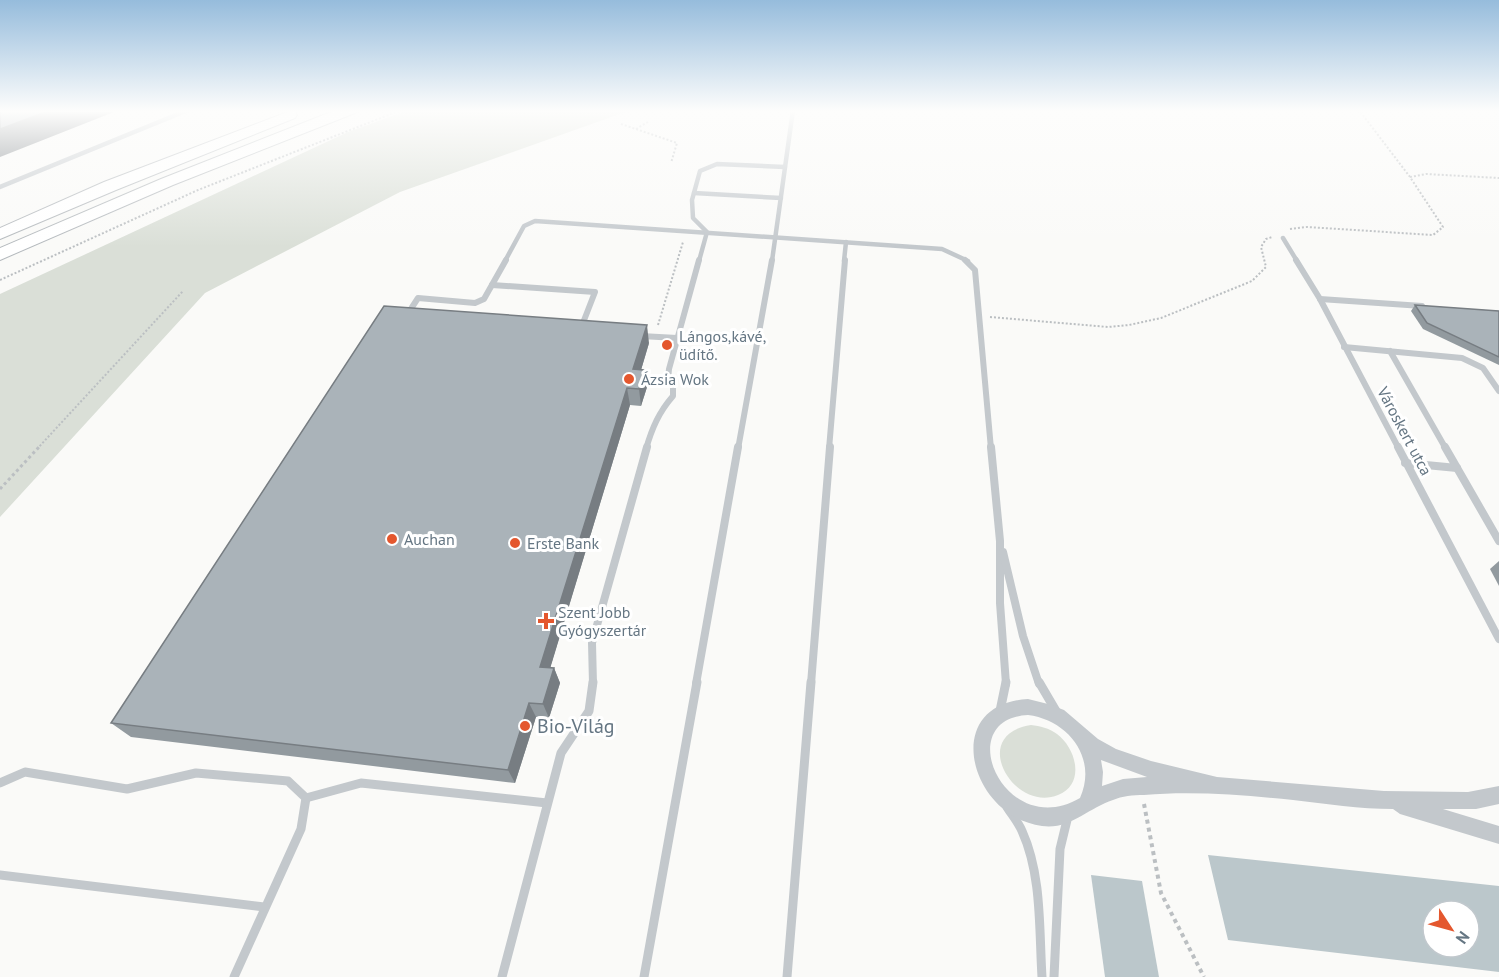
<svg xmlns="http://www.w3.org/2000/svg" width="1499" height="977" viewBox="0 0 1499 977" font-family="'PT Sans',sans-serif">
	<style>
		.green { fill: #dadfd7 }
		.water { fill: #bbc7cb; fill-rule: evenodd }
		.lines { fill: none; stroke-linecap: round; stroke-linejoin: round }
		.trunk-casing { stroke: #b4b9bd; stroke-width: 2 }
		.path-far2 { stroke: #bbbfc2; stroke-width: 2; stroke-dasharray: 2 2; stroke-linecap: butt }
		.path-far1 { stroke: #bbbfc2; stroke-width: 3; stroke-dasharray: 3 3; stroke-linecap: butt }
		.path { stroke: #bbbfc2; stroke-width: 4; stroke-dasharray: 4 4; stroke-linecap: butt }
		.service-far3 { stroke: #c3c8cc; stroke-width: 4.5 }
		.service-far2 { stroke: #c3c8cc; stroke-width: 6 }
		.service-far1 { stroke: #c3c8cc; stroke-width: 8 }
		.service { stroke: #c3c8cc; stroke-width: 9 }
		.minor { fill: #c3c8cc; fill-rule: evenodd }
		.trunk { fill: #fff; fill-rule: evenodd }
		.wall { fill: #929a9f }
		.shaded-wall { fill: #777d82 }
		.building { fill: #aab3b9; stroke: #777d82; stroke-width: 1.5 }
		.poi-dot { fill: #e4572e; stroke: #fff; stroke-width: 2 }
		.labels { text-anchor: middle; dominant-baseline: central; stroke-width: 6; stroke-linejoin: round; paint-order: stroke }
		.poi-label { font-size: 16px; fill: #657683; stroke: #fff; text-anchor: start }
		.street-label { font-size: 16px; fill: #657683; stroke: #fff }
		.near-poi-label { font-size: 20px; fill: #657683; stroke: #fff; text-anchor: start }
	</style>
	<rect width="100%" height="100%" fill="#fafaf8"/>
	<g class="green">
		<polygon points="409,110 631,110 400,192 205,293 0,517 0,294 348,132"/>
		<path d="M1031 725C1040 726 1049 728 1057 734 1076 748 1086 784 1058 795 1013 813 968 734 1031 725Z"/>
	</g>
	<g class="water">
		<path d="M1208 855 1499 886V972L1228 940ZM1433 911H1469V947H1433Z"/>
		<polygon points="1091,875 1142,881 1159,977 1105,977"/>
	</g>
	<g class="lines">
		<g class="trunk-casing">
			<g id="trunk">
				<polygon points="336,110 357,110 355,113 173,185 0,260 0,248 161,179"/>
				<polygon points="290,111 295,112 297,115 295,118 116,190 0,239 0,228 104,182"/>
			</g>
		</g>
		<g class="path-far2">
			<polyline points="621,124 677,143 671,163"/>
			<polyline points="636,129 648,122"/>
			<polyline points="1410,177 1426,174 1499,178"/>
			<polyline points="1290,229 1307,227 1433,235 1443,227 1410,177 1359,110"/>
			<polyline points="0,280 198,190 401,110"/>
			<polyline points="990,317 1108,327 1129,325 1161,318 1252,281 1266,267 1261,247 1266,239 1272,237"/>
			<polyline points="658,325 683,242"/>
			<polyline points="37,449 183,291"/>
		</g>
		<polyline class="path-far1" points="0,489 39,447"/>
		<polyline class="path" points="1144,804 1161,893 1204,977"/>
		<g class="service-far3">
			<polyline points="0,187 188,110"/>
			<polyline points="694,193 781,198"/>
			<polyline points="1283,238 1297,261"/>
			<polyline points="505,261 524,226 535,221 942,249 968,261"/>
			<polyline points="699,261 707,232 693,218 692,200 700,171 717,164 785,167"/>
			<polyline points="772,261 793,110"/>
			<polyline points="844,261 846,242"/>
		</g>
		<g class="service-far2">
			<polyline points="965,260 975,270 991,449"/>
			<polyline points="1296,260 1320,299 1399,449"/>
			<polyline points="492,285 595,292 581,328"/>
			<polyline points="1320,299 1422,306"/>
			<polyline points="407,315 418,298 475,303 484,299 506,260"/>
			<polyline points="641,336 677,338"/>
			<polyline points="1344,347 1462,358 1483,368 1499,391"/>
			<polyline points="1390,351 1446,449"/>
			<path d="M646 449C652 428 659 412 673 396V387L668 380 669 369 699 260"/>
			<polyline points="738,449 772,260"/>
			<polyline points="829,449 845,260"/>
		</g>
		<g class="service-far1">
			<polyline points="991,447 1000,541 1000,603 1006,684"/>
			<polyline points="1398,447 1499,639"/>
			<polyline points="1445,447 1499,541"/>
			<polyline points="1405,463 1457,468"/>
			<polyline points="1003,552 1023,636 1039,684"/>
			<polyline points="593,684 592,643 647,447"/>
			<polyline points="696,684 738,447"/>
			<polyline points="811,684 830,447"/>
		</g>
		<g class="service">
			<polyline points="1039,682 1056,711"/>
			<polyline points="1000,711 1006,682"/>
			<polyline points="0,783 25,772 127,789 196,773 288,781 306,798 301,829 234,977"/>
			<polyline points="306,798 361,783 547,803"/>
			<path d="M1007 807C1012 815 1018 822 1022 831 1042 875 1039 929 1042 977"/>
			<polyline points="0,875 264,907"/>
			<polyline points="502,977 561,753 589,711 593,682"/>
			<polyline points="644,977 697,682"/>
			<polyline points="787,977 811,682"/>
			<polyline points="1054,977 1060,849 1068,816"/>
		</g>
		<path class="minor" d="M1028 699 1048 704 1064 710 1098 739 1116 749 1151 761 1217 777 1384 791 1468 792 1499 786V804L1476 809H1443L1499 826V844L1400 814 1393 809C1360 809 1326 804 1293 800 1244 795 1193 791 1144 795 1133 795 1122 796 1113 800 1088 808 1070 830 1042 826 970 817 939 704 1028 699ZM1028 715C1068 720 1098 758 1080 798 1005 842 950 719 1028 715ZM1101 760 1147 777 1123 779 1102 786 1103 772Z"/>
		<use href="#trunk" class="trunk"/>
	</g>
	<g class="wall">
		<polygon points="1415,305 1499,311 1499,365 1423,329 1411,311"/>
		<polygon points="649,343 641,370 647,387 641,406 630,405 550,668 554,668 560,683 549,718 536,717 515,783 131,737 111,723"/>
		<polygon points="1499,561 1499,586 1490,569"/>
	</g>
	<g class="shaded-wall">
		<polygon points="51,110 119,110 0,157 0,129"/>
		<polygon points="647,325 649,343 636,387 633,369"/>
		<polygon points="644,370 647,387 641,406 639,389"/>
		<polygon points="627,388 630,405 546,682 540,667"/>
		<polygon points="554,668 560,683 549,718 543,704"/>
		<polygon points="529,703 536,717 515,783 508,770"/>
	</g>
	<g class="building">
		<polygon points="0,110 51,110 0,129"/>
		<polygon points="1415,305 1499,311 1499,357 1427,323"/>
		<polygon points="384,306 647,325 633,369 644,370 639,389 627,388 540,667 554,668 543,704 529,703 508,770 111,723"/>
	</g>
	<linearGradient id="sky" x2="0" y2="1"><stop stop-color="#96bcdc"/><stop offset="0.45" stop-color="#fdfdfc"/><stop offset="1" stop-color="#fdfdfc" stop-opacity="0"/></linearGradient>
	<rect width="1499" height="247" fill="url(#sky)"/>
	<g class="poi-dot">
		<circle cx="667" cy="345" r="6"/>
		<circle cx="629" cy="379" r="6"/>
		<circle cx="392" cy="539" r="6"/>
		<circle cx="515" cy="543" r="6"/>
		<path d="M543 612h6v6h6v6h-6v6h-6v-6h-6v-6h6z"/>
		<circle cx="525" cy="726" r="6"/>
	</g>
	<g class="labels">
		<g class="poi-label">
			<text x="679" y="336">Lángos,kávé,<tspan x="679" dy="18">üdítő.</tspan></text>
			<text x="641" y="379">Ázsia Wok</text>
			<text x="404" y="539">Auchan</text>
			<text x="527" y="543">Erste Bank</text>
			<text x="558" y="612">Szent Jobb<tspan x="558" dy="18">Gyógyszertár</tspan></text>
		</g>
		<g class="street-label">
			<text transform="translate(1405 431) rotate(62)">Városkert utca</text>
		</g>
		<g class="near-poi-label">
			<text x="537" y="726">Bio-Világ</text>
		</g>
	</g>
	<g transform="translate(1451 929) rotate(126)"><circle r="28" fill="#ffffff" stroke="#c1c8cd" stroke-width="1.5"/>
	<path d="M0-4.5L10 22L0 15L-10 22Z" fill="#e4572e"/>
	<text y="-9" font-size="16" font-weight="bold" text-anchor="middle" fill="#657683">N</text>
	</g>
</svg>
